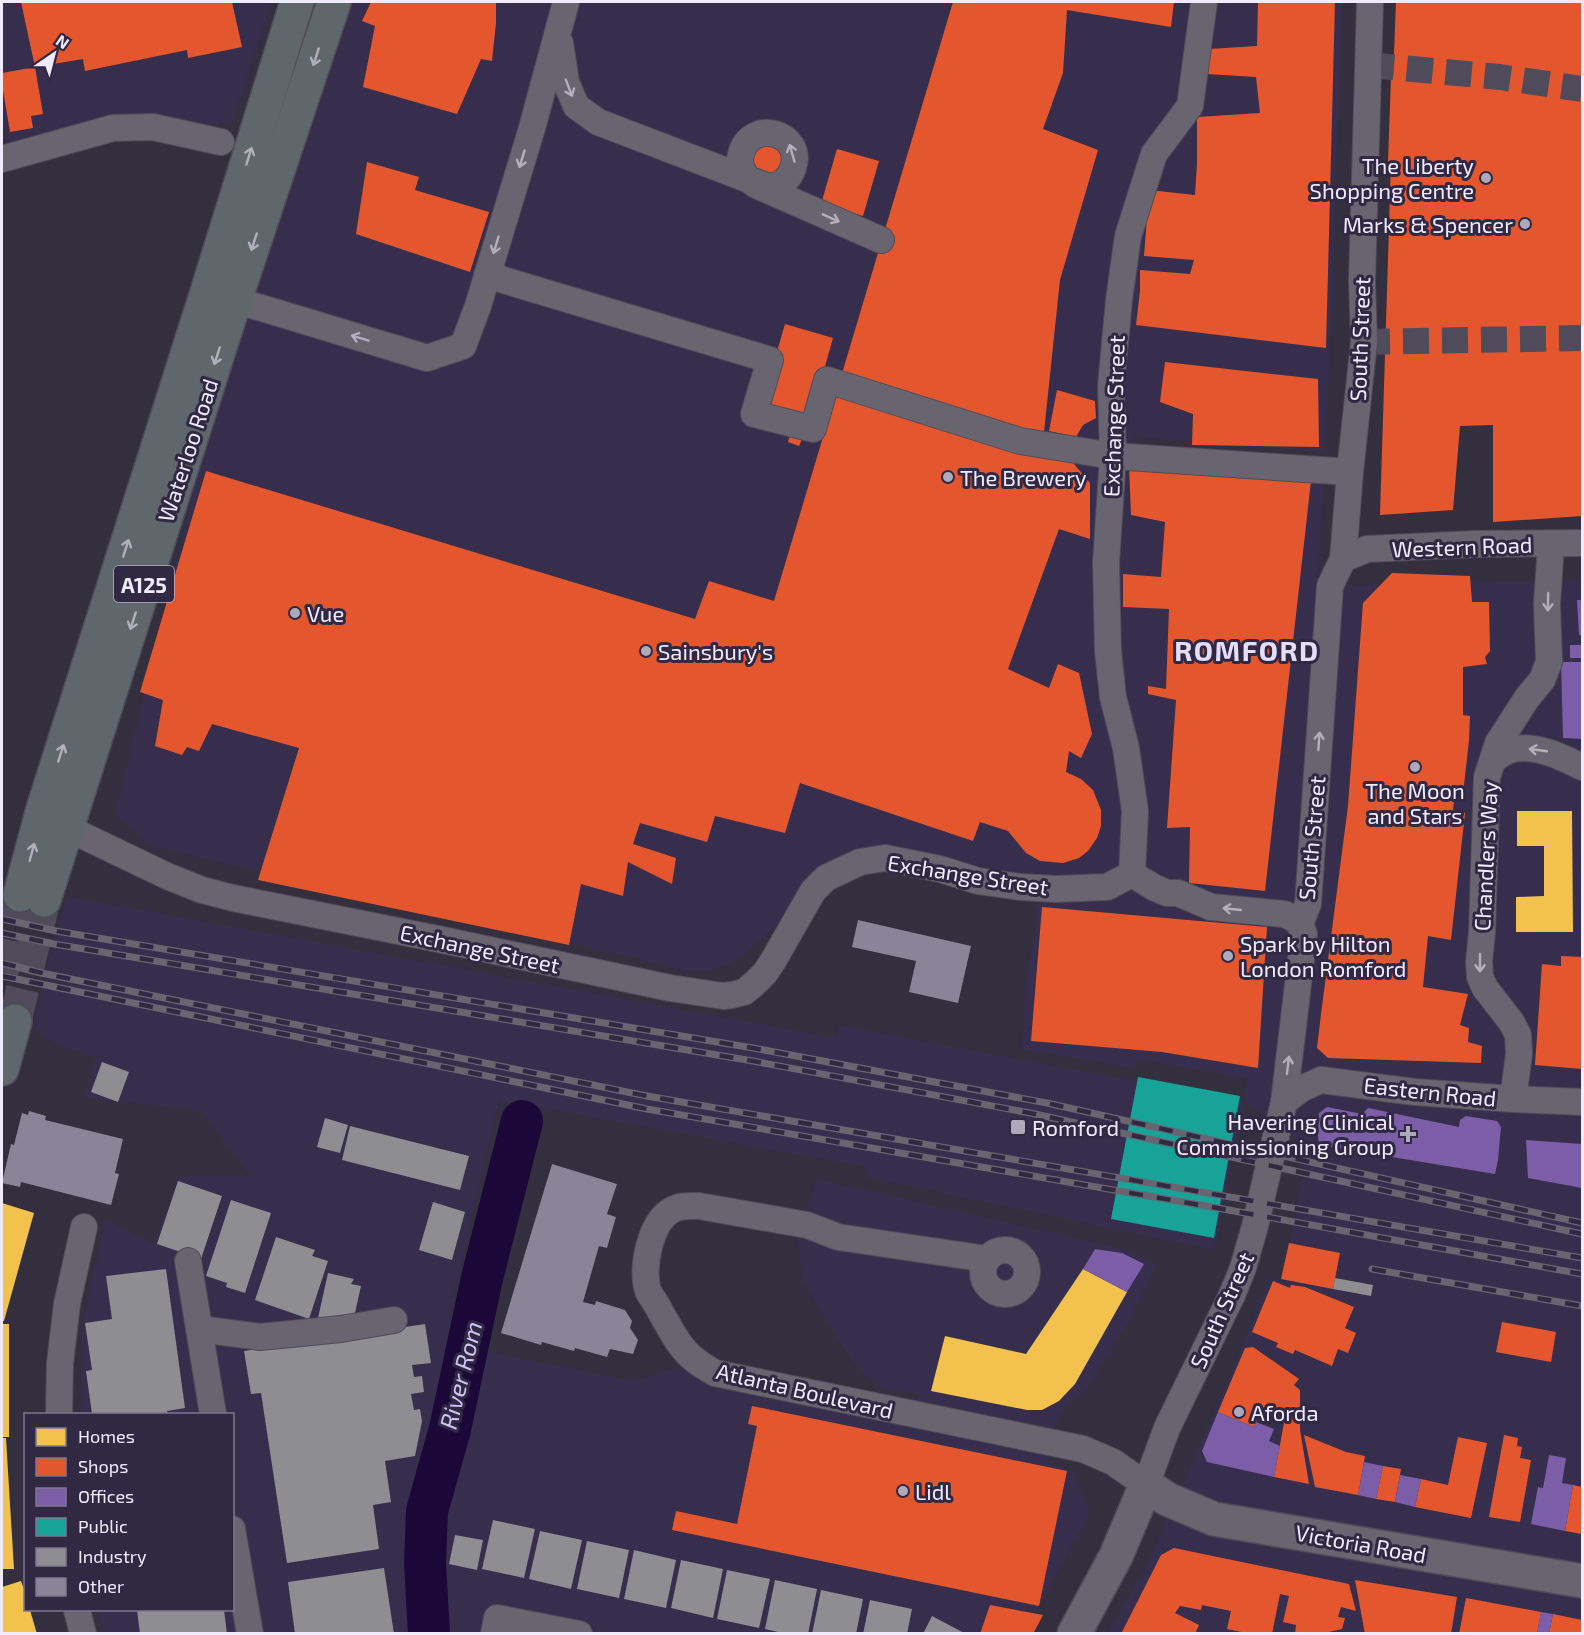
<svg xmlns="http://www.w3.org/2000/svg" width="1584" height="1635" viewBox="0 0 1584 1635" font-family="'Exo 2',sans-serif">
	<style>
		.built { fill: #372e4d }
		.homes { fill: #f2c14e }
		.shops { fill: #e4572e }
		.offices { fill: #7b5ea7 }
		.public { fill: #17a398 }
		.industry { fill: #8d8d92 }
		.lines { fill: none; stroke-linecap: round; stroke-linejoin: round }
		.river { stroke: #1b0738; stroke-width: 42 }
		.building { fill: #898497 }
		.street-tunnel { stroke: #504b5b; stroke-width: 26; stroke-dasharray: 26 13; stroke-linecap: butt }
		.primary-tunnel { stroke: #504b5b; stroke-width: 33; stroke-dasharray: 33 16; stroke-linecap: butt }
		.street-casing { stroke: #4f4b58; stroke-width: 28 }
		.secondary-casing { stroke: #4f4b58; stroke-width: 36 }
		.primary-casing { stroke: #4f4b58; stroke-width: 36 }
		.street { stroke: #686570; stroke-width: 26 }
		.secondary { stroke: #686570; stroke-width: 33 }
		.primary { stroke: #5f666c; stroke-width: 33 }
		.rail-casing { stroke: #686571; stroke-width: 7 }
		.rail { stroke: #312944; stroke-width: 4.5; stroke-dasharray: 14; stroke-linecap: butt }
		.oneway { stroke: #afb0bc }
		.oneway2 { stroke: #b3afbe }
		.poi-dot { fill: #aeaabb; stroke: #312944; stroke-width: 2 }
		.labels { text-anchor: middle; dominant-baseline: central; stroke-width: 6; stroke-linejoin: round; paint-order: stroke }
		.shield { fill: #312944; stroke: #b7b2c6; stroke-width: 1.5 }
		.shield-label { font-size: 21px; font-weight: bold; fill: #f0ecfe }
		.poi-label { font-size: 22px; fill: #f0ecfe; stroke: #312944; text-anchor: start }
		.street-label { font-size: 22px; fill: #f0ecfe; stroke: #312944 }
		.water-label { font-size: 24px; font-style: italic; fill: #d0c3f8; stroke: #312944 }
		.district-label { font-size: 28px; font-weight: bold; letter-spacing: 1.5px; fill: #e4defa; stroke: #312944 }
	</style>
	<rect width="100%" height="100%" fill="#342f3e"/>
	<g class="built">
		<polygon points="2,2 269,2 270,6 232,123 10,146 2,122"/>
		<polygon points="342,2 1342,2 1326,452 1146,438 1133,433 1133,462 1324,476 1317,586 1582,580 1582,1633 1107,1633 1148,1563 1238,1357 1269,1278 1283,1281 1293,1222 1304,1173 1304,1161 1307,1148 1245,1102 1234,1145 1223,1209 1214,1250 865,1177 866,1167 499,1100 449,1315 481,1350 633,1381 674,1368 715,1373 914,1419 920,1395 878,1387 855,1365 836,1337 803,1280 797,1236 817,1179 1128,1250 1156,1264 1128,1323 1084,1392 1059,1412 1047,1463 1072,1471 1090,1512 1024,1633 105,1633 98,1610 232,1610 232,1414 82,1414 82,1332 92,1279 106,1220 154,1244 179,1176 250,1176 201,1110 84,1098 96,1058 54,1043 33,1028 56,931 67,896 836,1038 839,1025 1245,1102 1247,1079 1138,1059 1134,1068 1022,1049 1025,989 1038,912 1020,887 885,858 826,878 745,954 728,965 712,970 691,971 150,846 115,814 204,449"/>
	</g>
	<g class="homes">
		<polygon points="1517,811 1572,811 1573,932 1516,932 1516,897 1544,896 1544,846 1517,846"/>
		<polygon points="2,1203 34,1213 4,1321 2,1321"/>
		<polygon points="1083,1269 1127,1292 1075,1384 1059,1401 1042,1410 1027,1410 931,1391 945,1336 1026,1354"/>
		<rect x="2" y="1324" width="7" height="113"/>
		<polygon points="2,1438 6,1438 14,1569 2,1569"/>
		<polygon points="21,1581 26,1595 26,1610 30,1610 37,1634 2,1634 2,1587"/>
	</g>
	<g class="shops">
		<polygon points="21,2 232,2 242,47 188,58 187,50 85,71 83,59 35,67"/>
		<polygon points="371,2 496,2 496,23 492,61 481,59 457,114 363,87 375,26 362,21"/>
		<polygon points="953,2 1174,2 1171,27 1067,10 1063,73 1043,129 1098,150 1060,280 1042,451 1069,458 1090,483 1090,539 1059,529 1008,669 1049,688 1058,664 1079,673 1092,734 1081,758 1069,751 1066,772 1081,779 1093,790 1101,810 1101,826 1097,838 1088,851 1079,858 1063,863 1040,861 1026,853 1008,831 980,822 973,841 800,783 785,833 715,816 707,842 640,823 633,844 676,858 672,884 628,862 623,896 581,884 569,945 258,880 299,748 212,724 199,751 187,747 182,755 155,746 163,700 140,692 206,471 695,619 709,581 774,601"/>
		<polygon points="1258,2 1335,2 1326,348 1136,325 1140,291 1140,270 1190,274 1194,260 1144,256 1149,190 1195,195 1197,164 1197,117 1260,113 1256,77 1207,74 1209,49 1257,46"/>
		<polygon points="1396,2 1582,2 1582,516 1493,522 1493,425 1460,426 1453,510 1380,515 1391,162 1388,162 1391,77 1393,78"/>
		<polygon points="35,67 43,114 31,116 33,128 10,132 2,84 2,73"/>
		<polygon points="771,139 777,143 786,161 768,181 743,155"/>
		<polygon points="837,149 879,161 863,216 821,204"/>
		<polygon points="367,162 419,177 415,190 489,212 470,272 356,234"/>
		<polygon points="785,324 833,338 809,423 760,410"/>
		<polygon points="1165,362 1318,379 1319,447 1192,445 1193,414 1160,402"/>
		<polygon points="1057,390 1095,401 1096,418 1083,425 1076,437 1049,431"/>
		<polygon points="792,427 806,430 799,446 788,442"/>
		<polygon points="1129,466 1311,481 1265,891 1189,883 1190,827 1167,828 1176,700 1148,694 1148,686 1166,689 1169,609 1123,607 1123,574 1161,577 1165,522 1131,515"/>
		<polygon points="1392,573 1470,576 1472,602 1489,602 1490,651 1485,657 1487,664 1463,667 1463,715 1470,716 1469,740 1463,794 1446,796 1446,801 1454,801 1453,810 1465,813 1451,940 1428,936 1423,987 1468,994 1460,1025 1469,1028 1468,1042 1482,1046 1481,1063 1328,1058 1317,1048 1321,1014 1348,806 1363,603"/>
		<polygon points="1042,907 1267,927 1258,1068 1162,1052 1031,1041"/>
		<polygon points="1561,956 1582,957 1582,1069 1535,1065 1542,964 1561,966"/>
		<polygon points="1289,1243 1340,1253 1333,1289 1281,1279"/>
		<polygon points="1273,1281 1290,1288 1291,1285 1305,1287 1354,1307 1345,1328 1356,1333 1348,1353 1338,1349 1332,1366 1295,1350 1293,1354 1276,1347 1278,1343 1252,1332"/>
		<polygon points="1502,1322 1556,1332 1551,1362 1496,1352"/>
		<polygon points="1253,1347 1299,1379 1294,1385 1300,1390 1300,1430 1309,1484 1274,1477 1284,1423 1260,1412 1254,1427 1218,1412 1245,1348"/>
		<polygon points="752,1406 1067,1471 1039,1606 672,1530 676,1511 737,1524 757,1426 748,1424"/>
		<polygon points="1304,1435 1346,1452 1365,1456 1358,1495 1315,1487"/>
		<polygon points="1504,1435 1518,1438 1517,1446 1522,1447 1520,1458 1531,1460 1520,1522 1489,1517"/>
		<polygon points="1458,1437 1487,1443 1471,1518 1415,1507 1421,1479 1448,1485"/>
		<polygon points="1383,1466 1401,1469 1395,1502 1376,1499"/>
		<polygon points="1573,1485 1582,1487 1582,1534 1565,1531"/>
		<polygon points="1174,1548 1349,1584 1356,1611 1341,1607 1338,1617 1345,1618 1342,1629 1320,1634 1295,1634 1296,1625 1283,1622 1289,1596 1280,1594 1272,1634 1251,1634 1227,1629 1231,1611 1202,1605 1201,1610 1180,1606 1175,1613 1199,1625 1195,1634 1121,1634 1161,1555"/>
		<polygon points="1355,1580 1457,1597 1451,1634 1365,1634"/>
		<polygon points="1466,1598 1541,1612 1537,1634 1459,1634"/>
		<polygon points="990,1605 1043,1615 1033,1634 980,1634"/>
		<polygon points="1553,1614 1582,1620 1582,1634 1549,1634"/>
	</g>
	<g class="offices">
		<polygon points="1577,600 1582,600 1582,635 1579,635"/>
		<rect x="1570" y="645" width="12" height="13"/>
		<polygon points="1561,662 1582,662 1582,739 1563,738"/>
		<polygon points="1327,1107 1362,1114 1368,1108 1459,1127 1460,1120 1466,1116 1497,1121 1501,1127 1498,1160 1495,1174 1319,1145 1318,1136 1319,1113"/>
		<polygon points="1526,1140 1582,1144 1582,1188 1528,1178"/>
		<polygon points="1095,1249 1122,1253 1144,1264 1127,1292 1083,1269"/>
		<polygon points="1218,1412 1254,1427 1256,1422 1274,1429 1269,1441 1280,1446 1274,1477 1207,1462 1202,1451"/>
		<polygon points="1549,1455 1566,1458 1562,1483 1573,1485 1565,1531 1531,1524 1538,1487 1543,1488"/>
		<polygon points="1364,1462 1383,1466 1376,1499 1358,1495"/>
		<polygon points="1400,1475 1421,1479 1415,1507 1395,1502"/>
		<polygon points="1541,1612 1553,1614 1549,1634 1537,1634"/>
	</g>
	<polygon class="public" points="1138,1077 1240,1096 1214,1238 1111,1219"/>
	<g class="industry">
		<polygon points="102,1062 129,1072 118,1102 91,1092"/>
		<polygon points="325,1118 348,1125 340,1153 317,1147"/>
		<polygon points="350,1126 469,1156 460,1190 342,1160"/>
		<polygon points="178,1181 222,1196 201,1259 157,1244"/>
		<polygon points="231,1200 271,1213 245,1293 226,1287 227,1283 206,1276"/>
		<polygon points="433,1202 465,1212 452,1260 419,1250"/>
		<polygon points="276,1237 315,1250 312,1256 328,1261 309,1319 255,1300"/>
		<polygon points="166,1269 185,1408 167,1411 168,1414 92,1414 86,1371 92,1370 85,1323 112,1319 106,1276"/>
		<polygon points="328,1273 354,1279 351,1284 361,1286 353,1322 341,1323 318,1318"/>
		<polygon points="1335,1278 1373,1285 1371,1296 1333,1289"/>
		<polygon points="425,1324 431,1363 412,1365 414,1377 422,1376 424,1392 411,1394 414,1410 420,1409 422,1421 415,1456 385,1461 391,1502 373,1505 379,1549 287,1563 261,1393 251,1394 244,1351"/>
		<polygon points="493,1520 535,1529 524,1578 482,1569"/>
		<polygon points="540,1531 582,1540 571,1589 529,1579"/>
		<polygon points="455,1535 483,1540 477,1570 449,1564"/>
		<polygon points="587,1541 629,1550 619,1598 577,1589"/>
		<polygon points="634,1550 676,1560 666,1608 624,1599"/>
		<polygon points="681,1560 723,1569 713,1618 671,1608"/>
		<polygon points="384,1568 394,1634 295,1634 288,1582"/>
		<polygon points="727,1570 770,1579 759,1628 717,1619"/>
		<polygon points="775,1580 817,1589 808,1634 787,1634 765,1629"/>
		<polygon points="821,1590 863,1599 856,1634 812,1634"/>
		<polygon points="870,1600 912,1609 907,1634 863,1634"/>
		<polygon points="137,1610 224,1610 227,1634 140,1634"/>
		<polygon points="932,1616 966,1634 923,1634"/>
	</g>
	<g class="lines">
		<polyline class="river" points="429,1634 425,1563 427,1511 450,1429 482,1278 522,1121"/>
	</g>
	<g class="building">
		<polygon points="858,920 971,946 958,1003 909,992 916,961 852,947"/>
		<polygon points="29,1111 46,1116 45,1120 123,1139 115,1173 119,1174 111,1205 21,1182 20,1187 2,1183 11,1144 14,1145 22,1113 28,1115"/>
		<polygon points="552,1164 617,1184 607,1214 616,1217 607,1248 599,1246 583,1302 595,1305 596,1301 625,1310 632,1321 630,1328 638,1340 633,1354 610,1349 607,1357 575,1348 574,1351 542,1342 541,1345 501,1333"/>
	</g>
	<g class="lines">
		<g class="street-tunnel">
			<polyline points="1368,65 1500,77 1582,89"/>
			<polyline points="1364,342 1582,338"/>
		</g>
		<g class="primary-tunnel">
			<polyline points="2,972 20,895"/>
			<polyline points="15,1021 44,900"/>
		</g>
		<g class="street-casing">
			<g id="street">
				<path d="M560 43 566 82 576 106 598 122 747 179 770 187C782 184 789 180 793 168 805 133 751 117 741 154 737 167 746 178 756 185L881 240"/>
				<polyline points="2,159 113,128 153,127 221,142"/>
				<polyline points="487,275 770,360 754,414 813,429 827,380 1020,441 1113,456 1350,472"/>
				<polyline points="235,300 427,358 463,346 478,306 532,128 566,2"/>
				<polyline points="1343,559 1367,549 1475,544 1582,543"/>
				<path d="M1494 759C1499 756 1504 752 1510 750 1534 743 1562 757 1582 767"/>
				<polyline points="53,817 67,828 167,876 202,890 233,898 438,939 670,988 723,996 732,995 744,992 754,984 765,973 773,961 813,891 826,878 860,862 885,858 940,869 978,881 1021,887 1056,889 1107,887 1132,874"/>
				<polyline points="1132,874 1135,811 1126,748 1113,697 1108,651 1106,563 1113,456 1111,386 1119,300 1128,236 1154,154 1190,106 1204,2"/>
				<polyline points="1132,874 1155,888 1167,893 1178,893 1211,907 1284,914 1293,918 1300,924"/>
				<polyline points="1513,1099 1519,1054 1518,1035 1512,1023 1485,988 1480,977 1479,962 1482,932 1487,777 1498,743 1527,698 1542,680 1549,662 1547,604 1551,544"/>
				<polyline points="1284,1102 1301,1089 1321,1080 1415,1092 1513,1099 1582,1102"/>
				<circle cx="1005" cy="1272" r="22"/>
				<path d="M987 1259 838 1237 807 1225 699 1206C690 1206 680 1205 672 1210 650 1222 641 1268 648 1291 651 1297 657 1304 660 1311 670 1328 679 1348 695 1360 701 1365 708 1369 715 1373L1083 1449 1113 1462 1146 1485 1167 1428 1232 1295 1243 1268 1255 1226 1284 1102 1304 934 1300 924 1308 904 1330 586 1343 559 1350 472 1364 342 1362 281 1370 2"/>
				<polyline points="188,1261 213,1414"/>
				<polyline points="199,1329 260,1337 341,1329 394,1320"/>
				<polyline points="59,1414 60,1363 67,1304 84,1227"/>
				<polyline points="232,1529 250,1634"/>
				<polyline points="77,1610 83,1634"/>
				<polyline points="494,1634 497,1618 579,1634"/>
			</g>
		</g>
		<g class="secondary-casing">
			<polyline id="secondary" points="1074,1634 1116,1556 1146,1485 1167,1499 1214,1519 1582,1581"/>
		</g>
		<g class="primary-casing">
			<g id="primary">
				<polyline points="20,895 43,809 207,292 297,2"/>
				<polyline points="44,900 235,300 334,2"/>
				<polyline points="2,1069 15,1021"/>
			</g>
		</g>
		<use href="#street" class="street"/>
		<use href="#secondary" class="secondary"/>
		<use href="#primary" class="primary"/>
		<g class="rail-casing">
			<g id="rail">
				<polyline points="2,919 56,931 753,1048 1047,1103 1582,1223"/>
				<polyline points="2,933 54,944 753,1061 1035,1114 1582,1234"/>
				<polyline points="2,963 46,974 647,1096 1582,1258"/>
				<polyline points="2,976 647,1109 1223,1209 1582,1274"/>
				<polyline points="1372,1269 1582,1306"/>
			</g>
		</g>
		<use href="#rail" class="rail"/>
	</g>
	<defs><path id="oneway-shaft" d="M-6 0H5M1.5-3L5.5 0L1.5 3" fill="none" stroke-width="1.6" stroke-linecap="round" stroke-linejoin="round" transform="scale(1.5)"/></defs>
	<g class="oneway">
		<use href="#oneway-shaft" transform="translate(316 57) rotate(108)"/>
		<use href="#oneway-shaft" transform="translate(249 156) rotate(-73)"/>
		<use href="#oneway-shaft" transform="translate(254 242) rotate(108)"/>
		<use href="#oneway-shaft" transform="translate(217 356) rotate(108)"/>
		<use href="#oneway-shaft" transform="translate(126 548) rotate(-72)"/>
		<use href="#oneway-shaft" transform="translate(133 621) rotate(108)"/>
		<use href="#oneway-shaft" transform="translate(61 753) rotate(-72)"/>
		<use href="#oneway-shaft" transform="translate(32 852) rotate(-75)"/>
	</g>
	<g class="oneway2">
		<use href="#oneway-shaft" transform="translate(569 88) rotate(69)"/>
		<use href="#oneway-shaft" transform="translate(792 153) rotate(-106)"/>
		<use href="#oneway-shaft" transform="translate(522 159) rotate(107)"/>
		<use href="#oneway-shaft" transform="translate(831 218) rotate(24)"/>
		<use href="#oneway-shaft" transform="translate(496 245) rotate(107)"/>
		<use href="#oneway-shaft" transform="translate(360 338) rotate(-163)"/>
		<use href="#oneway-shaft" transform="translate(1548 602) rotate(91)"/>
		<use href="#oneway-shaft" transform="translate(1319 741) rotate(-86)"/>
		<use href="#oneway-shaft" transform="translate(1538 750) rotate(-172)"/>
		<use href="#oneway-shaft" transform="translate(1232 909) rotate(-174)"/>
		<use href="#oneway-shaft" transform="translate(1480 963) rotate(90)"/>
		<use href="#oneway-shaft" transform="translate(1288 1065) rotate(-83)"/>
	</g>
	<g class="poi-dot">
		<circle cx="1486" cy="178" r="6"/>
		<circle cx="1525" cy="224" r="6"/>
		<circle cx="948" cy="477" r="6"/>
		<circle cx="295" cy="613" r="6"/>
		<circle cx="646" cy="651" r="6"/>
		<circle cx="1415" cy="767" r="6"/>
		<circle cx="1228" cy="956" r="6"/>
		<rect x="1010" y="1119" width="16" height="16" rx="3"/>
		<path d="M1405 1125h6v6h6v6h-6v6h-6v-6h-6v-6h6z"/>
		<circle cx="1239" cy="1412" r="6"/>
		<circle cx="903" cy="1491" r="6"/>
	</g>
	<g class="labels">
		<rect class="shield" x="114" y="566" width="60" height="36" rx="4.5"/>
		<g class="shield-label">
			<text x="144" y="584">A125</text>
		</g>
		<g class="poi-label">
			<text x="1474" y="165" text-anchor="end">The Liberty<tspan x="1474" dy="25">Shopping Centre</tspan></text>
			<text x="1513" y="224" text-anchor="end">Marks &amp; Spencer</text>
			<text x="960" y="477">The Brewery</text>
			<text x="307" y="613">Vue</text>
			<text x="658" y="651">Sainsbury's</text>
			<text x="1415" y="790" text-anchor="middle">The Moon<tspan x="1415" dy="25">and Stars</tspan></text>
			<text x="1240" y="943">Spark by Hilton<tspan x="1240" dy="25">London Romford</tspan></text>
			<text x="1394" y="1121" text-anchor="end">Havering Clinical<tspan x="1394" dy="25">Commissioning Group</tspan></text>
			<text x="1032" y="1127">Romford</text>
			<text x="1251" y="1412">Aforda</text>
			<text x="915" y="1491">Lidl</text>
		</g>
		<g class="street-label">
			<text transform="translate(1359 339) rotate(-88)">South Street</text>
			<text transform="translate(1113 416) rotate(-88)">Exchange Street</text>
			<text transform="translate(187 450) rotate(-72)">Waterloo Road</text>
			<text transform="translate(1462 546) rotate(-2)">Western Road</text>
			<text transform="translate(1311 838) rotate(-85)">South Street</text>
			<text transform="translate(1485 856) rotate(-87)">Chandlers Way</text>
			<text transform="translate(968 874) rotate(9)">Exchange Street</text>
			<text transform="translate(480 948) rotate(12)">Exchange Street</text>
			<text transform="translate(1430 1091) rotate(6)">Eastern Road</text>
			<text transform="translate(1221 1310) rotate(-66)">South Street</text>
			<text transform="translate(805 1390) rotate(13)">Atlanta Boulevard</text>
			<text transform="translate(1361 1543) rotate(10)">Victoria Road</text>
		</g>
		<g class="water-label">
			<text transform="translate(460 1375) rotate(-76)">River Rom</text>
		</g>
		<g class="district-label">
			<text x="1247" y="650">ROMFORD</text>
		</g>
	</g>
	<rect width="1584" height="1635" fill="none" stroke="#f0ecfe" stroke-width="6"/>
	<rect x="24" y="1413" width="210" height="198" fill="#312944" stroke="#7d778e" stroke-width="1.5"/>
	<rect x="36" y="1428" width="30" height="18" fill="#f2c14e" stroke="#7d778e" stroke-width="1.5"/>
	<text x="78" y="1443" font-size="18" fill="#f0ecfe">Homes</text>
	<rect x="36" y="1458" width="30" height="18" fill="#e4572e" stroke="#7d778e" stroke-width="1.5"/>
	<text x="78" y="1473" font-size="18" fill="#f0ecfe">Shops</text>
	<rect x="36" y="1488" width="30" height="18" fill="#7b5ea7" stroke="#7d778e" stroke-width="1.5"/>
	<text x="78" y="1503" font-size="18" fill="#f0ecfe">Offices</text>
	<rect x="36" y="1518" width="30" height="18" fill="#17a398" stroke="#7d778e" stroke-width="1.5"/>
	<text x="78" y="1533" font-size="18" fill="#f0ecfe">Public</text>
	<rect x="36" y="1548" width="30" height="18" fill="#8d8d92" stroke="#7d778e" stroke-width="1.5"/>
	<text x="78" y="1563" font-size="18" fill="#f0ecfe">Industry</text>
	<rect x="36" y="1578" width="30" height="18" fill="#898497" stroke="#7d778e" stroke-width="1.5"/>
	<text x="78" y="1593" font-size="18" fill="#f0ecfe">Other</text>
	<g transform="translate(54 54) rotate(35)" stroke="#312944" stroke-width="4.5" paint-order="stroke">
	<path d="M0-4.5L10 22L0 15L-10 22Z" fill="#f0ecfe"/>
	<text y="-9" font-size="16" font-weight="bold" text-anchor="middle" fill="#f0ecfe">N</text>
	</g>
</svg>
